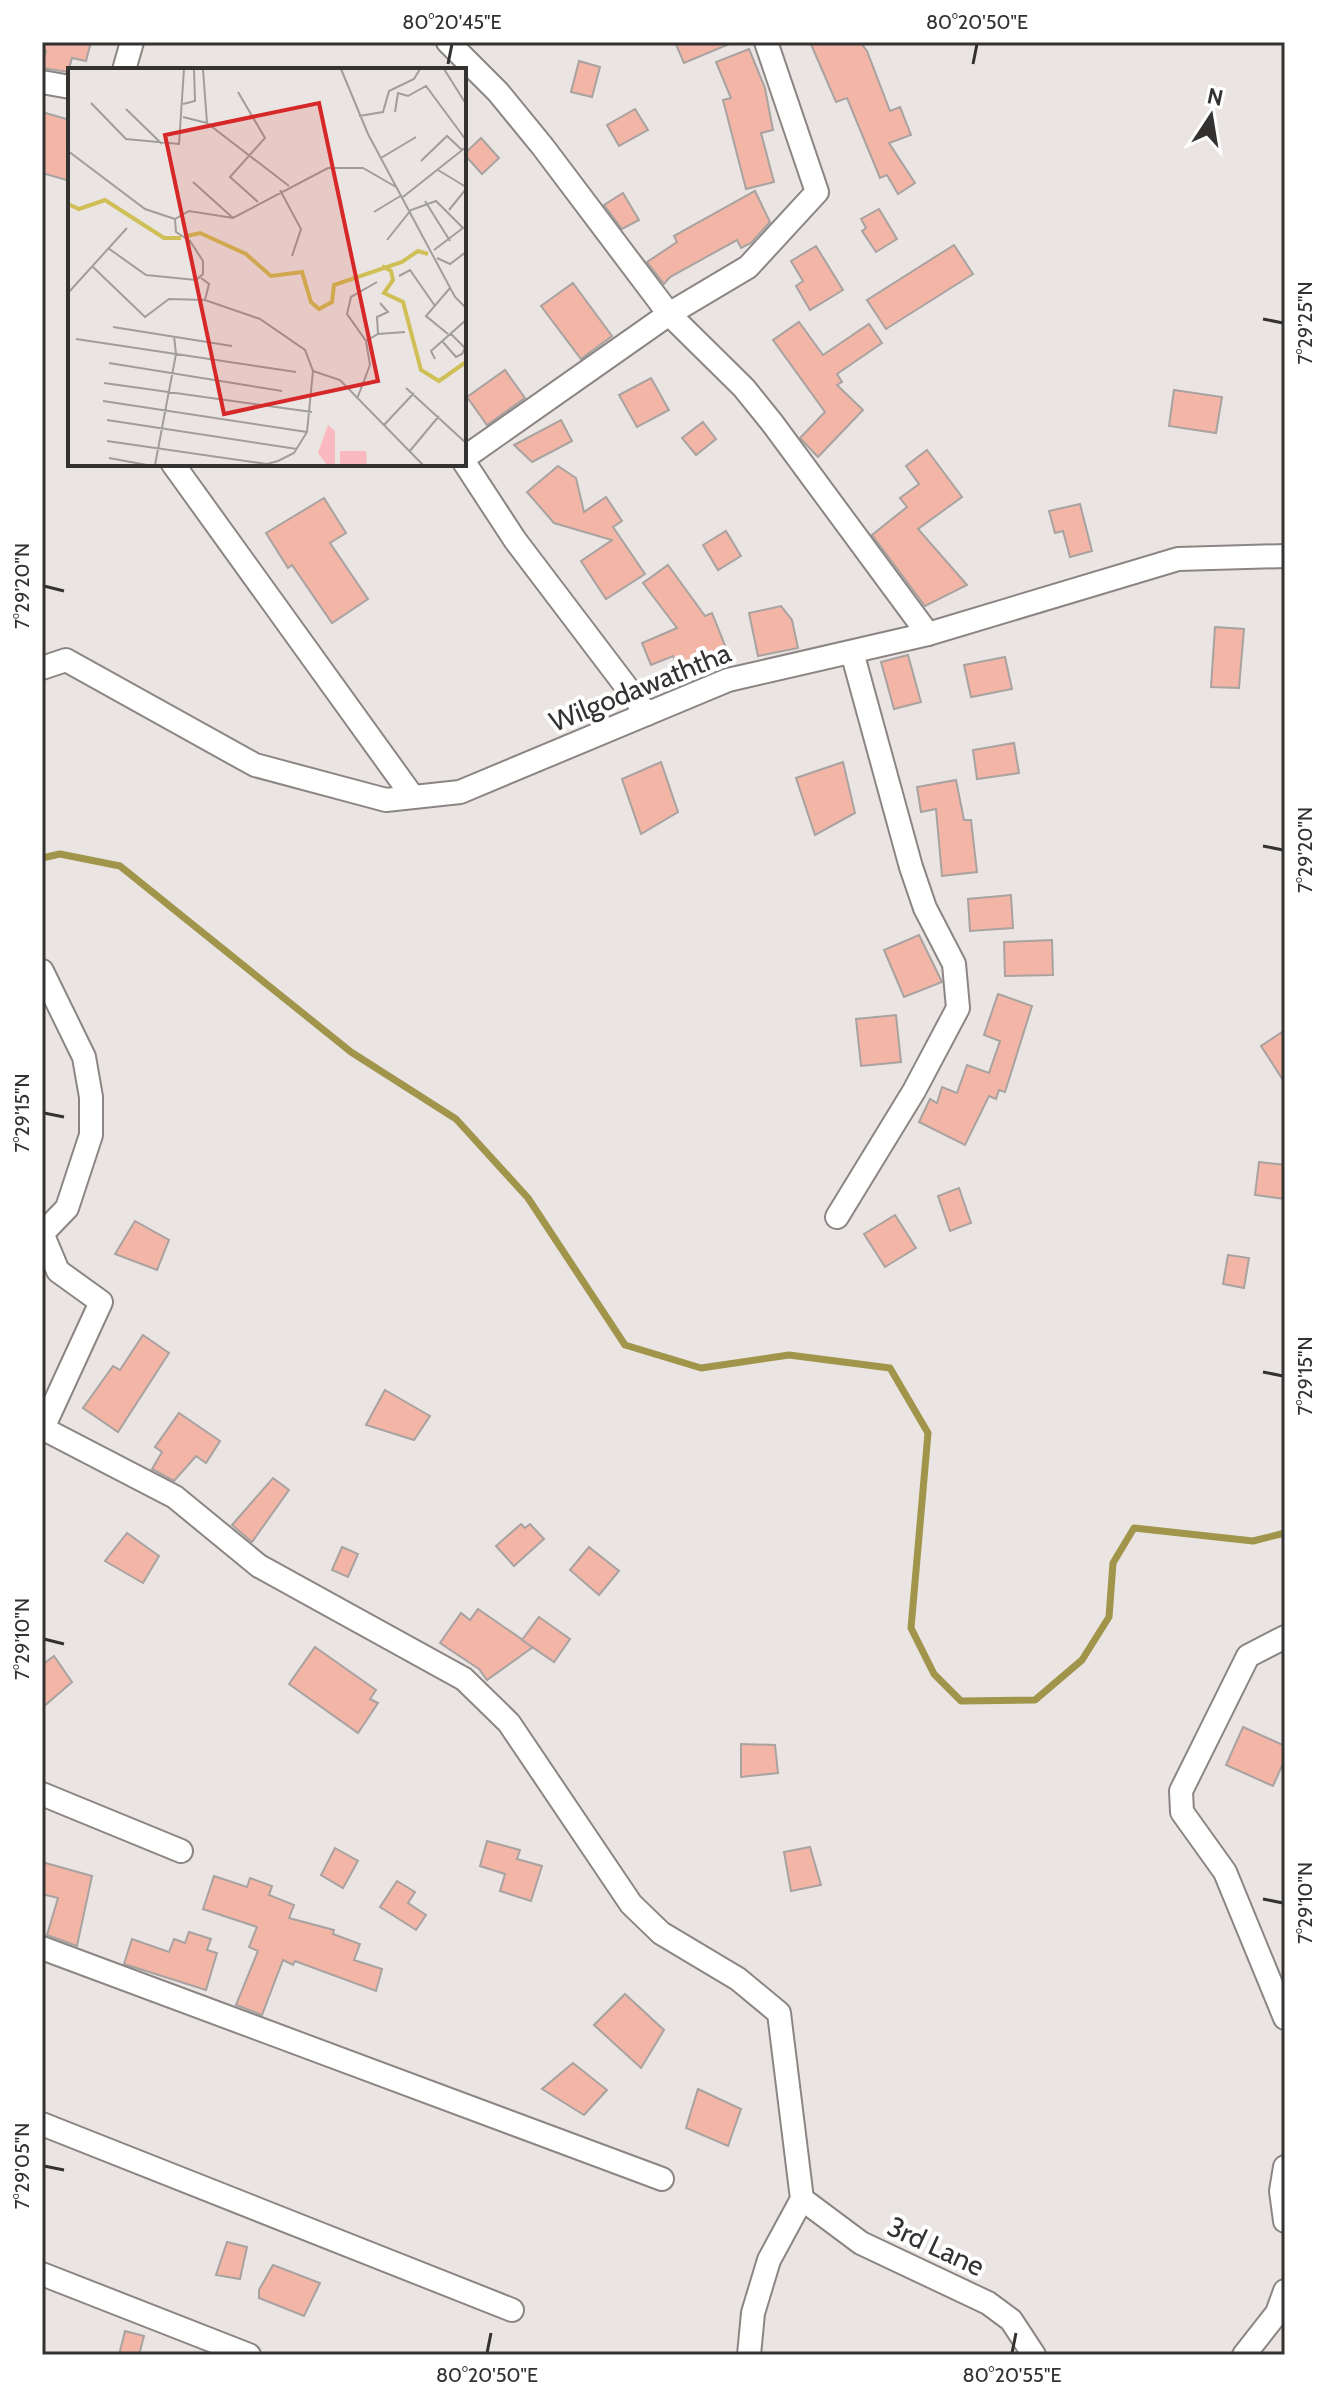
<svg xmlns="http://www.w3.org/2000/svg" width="1327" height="2397" viewBox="0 0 1327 2397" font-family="Cabin,sans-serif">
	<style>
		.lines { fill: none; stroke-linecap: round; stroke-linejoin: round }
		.stream { stroke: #a1954b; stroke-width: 7 }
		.building { fill: #f3b5a6; stroke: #a8a2a1; stroke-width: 2 }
		.minor-casing { stroke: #8b8683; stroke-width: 26 }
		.minor { stroke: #fff; stroke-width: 22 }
		.ticks { fill: none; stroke: #343231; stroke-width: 3 }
		.labels { text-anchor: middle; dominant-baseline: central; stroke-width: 8; stroke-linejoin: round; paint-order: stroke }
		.street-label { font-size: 28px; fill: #343231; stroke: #fff }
		.inset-river { fill: none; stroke: #d0bf56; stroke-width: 4 }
		.inset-road { fill: none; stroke: #a19d9b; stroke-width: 2 }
		.view { fill: #d62828; fill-opacity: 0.15; stroke: #d62828; stroke-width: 4 }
		.inset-edge { fill: none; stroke: #343231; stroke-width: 4 }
		.neatline { fill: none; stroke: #343231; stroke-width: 3 }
		.ticks-label { font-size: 20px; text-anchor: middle; fill: #343231 }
	</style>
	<rect width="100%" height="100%" fill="#eae5e2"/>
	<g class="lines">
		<polyline class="stream" points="42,858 60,854 120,866 351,1052 456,1119 528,1198 625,1345 701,1368 789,1355 890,1368 928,1433 911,1628 934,1674 961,1701 1035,1700 1082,1660 1109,1617 1113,1563 1134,1528 1253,1541 1285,1533"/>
	</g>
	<g class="building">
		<polygon points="42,42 91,42 86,61 72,58 68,72 42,68 46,51 42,50"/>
		<polygon points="675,42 734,42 684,63"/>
		<polygon points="810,42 860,42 867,51 890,111 900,107 911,135 889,143 915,183 898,194 887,175 880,178 847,98 836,102"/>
		<polygon points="749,49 765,88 773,130 761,133 774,182 746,189 723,100 731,98 716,62"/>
		<polygon points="579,61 600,67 592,97 571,92"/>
		<polygon points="635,109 648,130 619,146 607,125"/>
		<polygon points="42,112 70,120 70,181 42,173"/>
		<polygon points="481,138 499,158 482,174 464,154"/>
		<polygon points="755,191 770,222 751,243 741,248 737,240 670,277 664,284 647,262 677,242 674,236"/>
		<polygon points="623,193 639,220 622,229 604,205"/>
		<polygon points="879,209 897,239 876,252 862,231 866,228 861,219"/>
		<polygon points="954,245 973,274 886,329 867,300"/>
		<polygon points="816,246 843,290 810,310 796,286 803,281 791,261"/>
		<polygon points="573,283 612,336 581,359 541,306"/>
		<polygon points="799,322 823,355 869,324 882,343 837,374 842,382 837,385 863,410 818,457 800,438 825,412 773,340"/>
		<polygon points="505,370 525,398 487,425 467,397"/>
		<polygon points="651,378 669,410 637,427 619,395"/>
		<polygon points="1174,390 1222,397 1216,433 1169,426"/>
		<polygon points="561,420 572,441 532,462 514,445"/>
		<polygon points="703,422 716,439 696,455 682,438"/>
		<polygon points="927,450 962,497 918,529 967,585 925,606 872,535 907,507 900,498 919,484 906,466"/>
		<polygon points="558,466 576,478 584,512 606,497 622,521 613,527 645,574 606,599 581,561 612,540 554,523 527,492"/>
		<polygon points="324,498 346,533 330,543 368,599 332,623 292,565 288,568 266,533"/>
		<polygon points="1080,504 1092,551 1070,557 1063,531 1055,533 1049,511"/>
		<polygon points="726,531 741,556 718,570 703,545"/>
		<polygon points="668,565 705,616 712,613 726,648 678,668 673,656 651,665 642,643 677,628 643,583"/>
		<polygon points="781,606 792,620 798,648 758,656 749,613"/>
		<polygon points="1215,627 1244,629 1239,688 1211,687"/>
		<polygon points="908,655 921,702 894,709 881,662"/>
		<polygon points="1005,657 1012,689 971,697 964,665"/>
		<polygon points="1014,743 1019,773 977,779 973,750"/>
		<polygon points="661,762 678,812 641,834 622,779"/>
		<polygon points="843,762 855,813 815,835 796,778"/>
		<polygon points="956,780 964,820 971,820 977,872 942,876 936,809 921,812 917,787"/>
		<polygon points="1011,895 1013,928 970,931 968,899"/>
		<polygon points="919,935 942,982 904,997 884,950"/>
		<polygon points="1052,940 1053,975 1005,976 1004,942"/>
		<polygon points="998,994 1032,1006 1005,1092 999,1090 996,1099 989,1096 965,1145 919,1122 930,1099 937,1103 942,1087 957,1093 967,1065 989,1073 1000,1041 984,1035"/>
		<polygon points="896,1015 901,1062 861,1066 856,1019"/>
		<polygon points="1285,1030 1285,1083 1261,1046"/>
		<polygon points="1259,1162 1285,1165 1285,1199 1255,1195"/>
		<polygon points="959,1188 971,1223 950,1231 938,1196"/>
		<polygon points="895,1215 916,1248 885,1267 864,1234"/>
		<polygon points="135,1221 169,1240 157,1270 115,1254"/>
		<polygon points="1228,1255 1249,1258 1244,1288 1223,1284"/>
		<polygon points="143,1335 169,1353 118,1432 83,1408 113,1366 120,1370"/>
		<polygon points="385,1390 430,1416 414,1440 366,1425"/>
		<polygon points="179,1413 220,1441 206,1463 196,1456 174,1481 152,1469 162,1452 155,1447"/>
		<polygon points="273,1478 289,1490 252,1542 232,1525"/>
		<polygon points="521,1524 525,1528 530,1524 544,1539 514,1566 496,1546"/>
		<polygon points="127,1533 159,1556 143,1583 105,1561"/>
		<polygon points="342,1547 358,1554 348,1577 332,1570"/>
		<polygon points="589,1547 619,1571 599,1595 570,1570"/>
		<polygon points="478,1609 533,1647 487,1680 479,1669 440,1643 461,1613 470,1620"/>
		<polygon points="539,1617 570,1639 554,1662 522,1640"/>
		<polygon points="315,1647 376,1690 370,1699 378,1703 358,1733 289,1684"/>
		<polygon points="54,1656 72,1682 42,1708 42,1665"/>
		<polygon points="1243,1727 1285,1746 1285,1759 1273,1786 1226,1765"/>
		<polygon points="741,1744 775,1745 778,1773 741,1777"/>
		<polygon points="487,1841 520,1850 517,1859 542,1866 531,1901 500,1891 505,1874 480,1866"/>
		<polygon points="810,1847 821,1885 791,1891 784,1852"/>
		<polygon points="335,1848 358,1861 343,1888 321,1875"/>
		<polygon points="42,1862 92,1876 77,1946 47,1935 58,1898 42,1894"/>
		<polygon points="214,1876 247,1887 250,1878 272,1886 269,1895 294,1905 289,1918 334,1930 333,1934 360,1944 354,1960 382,1969 376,1991 295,1961 293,1965 283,1960 262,2015 236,2005 258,1951 249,1947 257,1927 203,1909"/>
		<polygon points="397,1881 415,1892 408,1903 426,1915 416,1930 380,1907"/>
		<polygon points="189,1932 211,1939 207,1950 217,1953 206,1990 124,1964 132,1939 169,1952 174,1939 185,1943"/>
		<polygon points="625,1994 664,2030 641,2068 594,2025"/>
		<polygon points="573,2063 607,2090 584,2115 542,2089"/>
		<polygon points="698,2089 741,2109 728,2146 686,2128"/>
		<polygon points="227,2242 247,2247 240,2279 216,2275"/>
		<polygon points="273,2265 320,2283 304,2316 259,2298 259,2290"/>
		<polygon points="125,2331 144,2336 139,2355 119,2355"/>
	</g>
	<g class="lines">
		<g class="minor-casing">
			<g id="minor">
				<polyline points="448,42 498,92 543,147 669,314 744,388 773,424 928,634"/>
				<polyline points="124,70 132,42"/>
				<polyline points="42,82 70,87"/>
				<polyline points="464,458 669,314 748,267 817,192 766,42"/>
				<polyline points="464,462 515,540 647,714"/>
				<polyline points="173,464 413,797"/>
				<polyline points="42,668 66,660 255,765 386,800 460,792 728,680 928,634 1178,559 1285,556"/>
				<polyline points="42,971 84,1057 91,1097 91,1135 67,1208 42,1234"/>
				<polyline points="837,1217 914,1091 958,1008 954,964 925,908 911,867 852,652"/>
				<polyline points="42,1233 58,1271 101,1302 43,1428"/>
				<polyline points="42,1428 175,1497 259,1566 464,1679 509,1723 631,1904 661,1933 738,1979 779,2013 802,2199 769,2260 753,2313 749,2355"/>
				<polyline points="1285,1637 1248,1656 1181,1791 1182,1812 1225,1872 1285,2018"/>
				<polyline points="42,1794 181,1851"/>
				<polyline points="42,1948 662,2179"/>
				<polyline points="42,2124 512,2310"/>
				<polyline points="1285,2167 1281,2191 1285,2221"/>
				<polyline points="802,2199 861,2243 988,2303 1011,2320 1034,2355"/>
				<polyline points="42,2274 249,2355"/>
				<polyline points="1244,2355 1277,2313 1285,2291"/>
			</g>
		</g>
		<use href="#minor" class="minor"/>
	</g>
	<path class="ticks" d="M448 64 452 44M973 64 977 44M1263 319 1283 323M44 586 64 591M1263 846 1283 850M44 1113 64 1117M1263 1372 1283 1376M44 1639 64 1644M1263 1899 1283 1903M44 2166 64 2170M487 2353 491 2333M1012 2353 1016 2333"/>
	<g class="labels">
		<g class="street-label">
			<text transform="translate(640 687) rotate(-22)">Wilgodawaththa</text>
			<text transform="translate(936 2246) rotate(25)">3rd Lane</text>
		</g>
	</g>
	<g transform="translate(68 68)">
		<rect width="398" height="398" fill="#eae5e2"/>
		<path d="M260 357 267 363V397H259L250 385ZM272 383H298L299 397H272Z" fill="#fab9c0"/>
		<path class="inset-river" d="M0 136 11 141 37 132 96 170H113M119 168 132 165 178 186 203 208 234 204 243 234 251 241 264 234 266 217 334 194 350 183 360 186M314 198 323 203 325 212 316 225 335 234 353 302 371 313 398 294"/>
		<path class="inset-road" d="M135 1 139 55 221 118M273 1 300 66 387 229 398 240M376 1 398 36M170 24 197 70 162 109 190 134M23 35 58 71 111 76 116 1M115 36 127 33 126 1M58 41 94 76M327 44 330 25 340 28 358 18 398 72M291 48 315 44 321 23 346 11 352 1M115 49 139 55M0 83 77 141 107 151M313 90 348 69M353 93 379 68 394 82M370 102 398 119M125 114 165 150M212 122 233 161 224 188M335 129 398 79M357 133 382 173M381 142 398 121M306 144 334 127M107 151 121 143 165 150 260 100H295L328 119M319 172 343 142 368 133 395 160 366 182M40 180 78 207 128 212 135 206V193L122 173 108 164 107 151M369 190 382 196 398 184M25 199 77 249 101 231 137 232 192 251 237 282 245 303 239 364 226 385 210 393 199 396 39 373M331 208 342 202 367 238M133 210 141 216 137 232M0 225 59 160M45 259 164 278M310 266 309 249 320 244 312 235M380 266 358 248 382 220M8 271 228 304M298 273 310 266 337 264M374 273 388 289 394 286 397 280 382 265M367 291 363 283 398 252M41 295 214 323M245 303 272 312 355 397M36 315 244 344M338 320 398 375M289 331 302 297 298 273 279 246 283 229 309 214M35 333 239 364M39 352 229 381M316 357 346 325M341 384 371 348M41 390 79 397M87 397 108 286 106 268"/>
		<path class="view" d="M251 35 310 313 156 346 97 67Z"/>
		<rect width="398" height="398" class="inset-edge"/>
	</g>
	<rect width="1327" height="2397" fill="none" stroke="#ffffff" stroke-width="88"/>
	<g transform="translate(1211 116) rotate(12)" stroke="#ffffff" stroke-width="6" paint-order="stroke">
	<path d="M0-6L14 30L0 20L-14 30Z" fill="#343231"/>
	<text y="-12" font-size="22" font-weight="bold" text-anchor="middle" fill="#343231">N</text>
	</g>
	<rect x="44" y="44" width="1239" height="2309" class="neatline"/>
	<g class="ticks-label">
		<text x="452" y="29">80°20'45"E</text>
		<text x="977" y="29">80°20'50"E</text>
		<text transform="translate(1305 323) rotate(-90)" y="7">7°29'25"N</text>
		<text transform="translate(22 586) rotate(-90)" y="7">7°29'20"N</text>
		<text transform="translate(1305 850) rotate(-90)" y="7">7°29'20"N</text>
		<text transform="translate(22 1113) rotate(-90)" y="7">7°29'15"N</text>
		<text transform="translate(1305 1376) rotate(-90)" y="7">7°29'15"N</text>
		<text transform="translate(22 1639) rotate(-90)" y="7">7°29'10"N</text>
		<text transform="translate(1305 1903) rotate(-90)" y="7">7°29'10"N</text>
		<text transform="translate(22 2166) rotate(-90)" y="7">7°29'05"N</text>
		<text x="487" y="2382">80°20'50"E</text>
		<text x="1012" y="2382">80°20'55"E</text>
	</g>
</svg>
